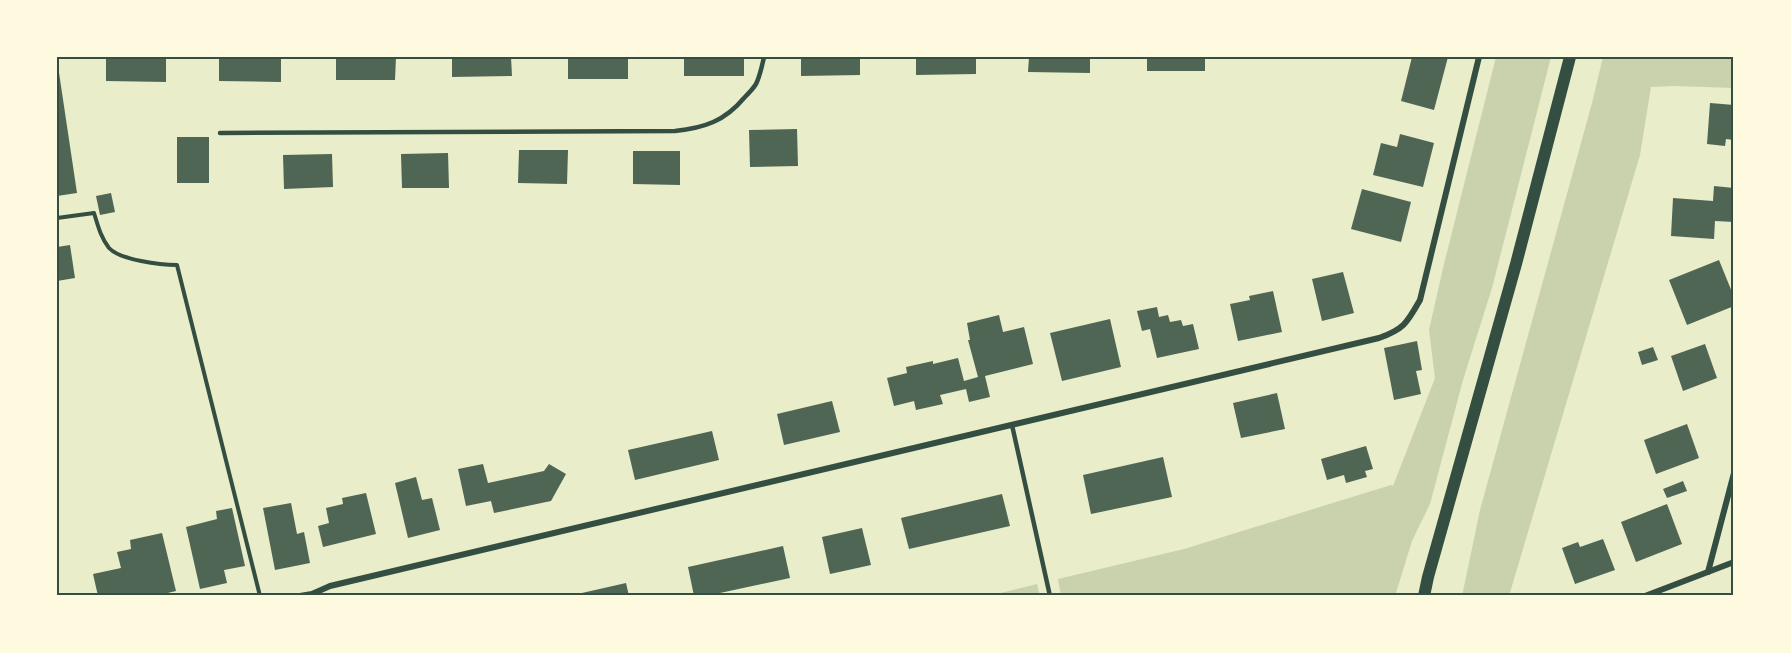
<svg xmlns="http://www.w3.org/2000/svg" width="1791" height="653" viewBox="0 0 1791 653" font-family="'Space Grotesk',sans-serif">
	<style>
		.green { fill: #cad2ad }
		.building { fill: #4f6655 }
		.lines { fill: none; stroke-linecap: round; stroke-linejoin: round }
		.path { stroke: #344e41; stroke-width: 4 }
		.service { stroke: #344e41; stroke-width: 4.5 }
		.minor { stroke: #344e41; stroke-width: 6 }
		.secondary { stroke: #344e41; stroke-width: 12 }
		.neatline { fill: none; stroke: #344e41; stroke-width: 2 }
	</style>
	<rect width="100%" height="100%" fill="#e9edc9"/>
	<g class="green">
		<polygon points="1496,57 1551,57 1492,288 1463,380 1430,504 1412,541 1395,596 1061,596 1058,579 1184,549 1391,485 1393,486 1435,378 1429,330 1443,268"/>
		<polygon points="1603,57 1734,58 1734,88 1674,86 1651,87 1640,155 1509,596 1462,596 1480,510 1592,103"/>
		<polygon points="1037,584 1040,596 988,596"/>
	</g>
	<g class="building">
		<polygon points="106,57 166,57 166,82 106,81"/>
		<polygon points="219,57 281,57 281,82 219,81"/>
		<polygon points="336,57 396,57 395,80 336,80"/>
		<polygon points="452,57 511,57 512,76 452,77"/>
		<rect x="568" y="57" width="60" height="22"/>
		<rect x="684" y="57" width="60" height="19"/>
		<polygon points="801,57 860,57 860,75 801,76"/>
		<polygon points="916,57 976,57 976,74 916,75"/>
		<polygon points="1029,57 1090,57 1090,73 1028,72"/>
		<rect x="1147" y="57" width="58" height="14"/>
		<polygon points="1412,57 1448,57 1434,110 1401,101"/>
		<polygon points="57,66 58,66 77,193 57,196"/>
		<polygon points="1710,103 1734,105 1734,140 1726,139 1725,146 1707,144"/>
		<polygon points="797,129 798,166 750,167 749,130"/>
		<polygon points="1400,134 1434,143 1423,187 1373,175 1381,143 1397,147"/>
		<rect x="177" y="137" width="32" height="46"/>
		<polygon points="519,150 568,150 567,184 518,183"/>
		<polygon points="633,151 680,151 680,185 633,184"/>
		<polygon points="448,153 449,188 402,188 401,154"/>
		<polygon points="332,154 333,187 284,189 283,155"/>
		<polygon points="1714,186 1734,188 1734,222 1715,221 1714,239 1671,236 1673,198 1713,201"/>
		<polygon points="1362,189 1411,202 1401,242 1351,229"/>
		<polygon points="111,193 115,212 100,215 96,196"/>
		<polygon points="70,245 75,278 57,281 57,247"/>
		<polygon points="1719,260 1734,297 1734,306 1687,325 1669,280"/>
		<polygon points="1343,272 1354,313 1322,321 1312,279"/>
		<polygon points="1273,291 1282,332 1238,341 1230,304 1250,300 1249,296"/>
		<polygon points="1157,307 1159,317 1168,315 1170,322 1181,320 1183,326 1193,324 1199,349 1157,358 1150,329 1142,331 1137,311"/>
		<polygon points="999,315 1003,332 1024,327 1033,364 985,376 990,397 969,402 966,389 940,395 943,404 916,410 914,401 894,406 887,378 907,373 906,367 933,361 933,364 958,358 964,381 978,377 968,340 970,340 967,323"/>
		<polygon points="1110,319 1121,367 1062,381 1050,333"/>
		<polygon points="1417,341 1422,370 1416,371 1421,394 1394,400 1384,348"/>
		<polygon points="1705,344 1717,378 1683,391 1671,356"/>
		<polygon points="1653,347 1658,360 1642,365 1638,352"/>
		<polygon points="1277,393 1285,429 1241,438 1233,403"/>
		<polygon points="832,401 840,432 784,445 777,414"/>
		<polygon points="1687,424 1699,458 1656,474 1644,440"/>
		<polygon points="712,431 719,460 635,480 628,450"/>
		<polygon points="1366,446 1373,469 1365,471 1367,477 1346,483 1344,475 1327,480 1321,459"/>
		<polygon points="1163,457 1172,497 1091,514 1083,475"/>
		<polygon points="483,464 488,483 544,471 549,464 566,474 551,501 494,513 491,501 466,506 458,469"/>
		<polygon points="416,477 422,500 432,498 440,530 408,538 395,483"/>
		<polygon points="1683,481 1687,491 1667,498 1663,489"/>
		<polygon points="366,493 376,534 323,547 318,526 329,523 326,508 343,504 342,498"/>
		<polygon points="1002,494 1010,526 909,549 901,518"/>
		<polygon points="291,503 297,534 304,532 310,563 275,570 263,508"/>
		<polygon points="1667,504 1682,544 1636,562 1621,522"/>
		<polygon points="232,508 245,566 224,570 227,583 200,589 186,527 217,519 216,511"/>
		<polygon points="862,528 871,565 830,574 822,537"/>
		<polygon points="162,533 176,591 155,596 98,596 93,574 121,568 117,552 131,549 130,540"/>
		<polygon points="1603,539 1615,570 1575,584 1562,548 1578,542 1580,547"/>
		<polygon points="783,546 790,578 706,596 694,596 688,567"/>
		<polygon points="626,583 629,596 573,596 573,595"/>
	</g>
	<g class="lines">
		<path class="path" d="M57 218 94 213C98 226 101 238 109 248 120 260 161 265 177 265L260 596"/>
		<g class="service">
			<path d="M220 133 675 131C704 128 725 121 744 98 748 94 753 89 756 84 760 76 762 66 764 57"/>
			<polyline points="1012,425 1050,596"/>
		</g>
		<g class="minor">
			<polyline points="1708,572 1734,473"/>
			<path d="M300 596 312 594 330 586 1379 338C1404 329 1407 323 1420 300L1479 57"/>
			<polyline points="1645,596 1734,562"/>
		</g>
		<polyline class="secondary" points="1424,596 1428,577 1516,264 1570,57"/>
	</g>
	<rect width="1791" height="653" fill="none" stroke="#fefae0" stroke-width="117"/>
	<rect x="58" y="58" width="1674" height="536" class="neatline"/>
</svg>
